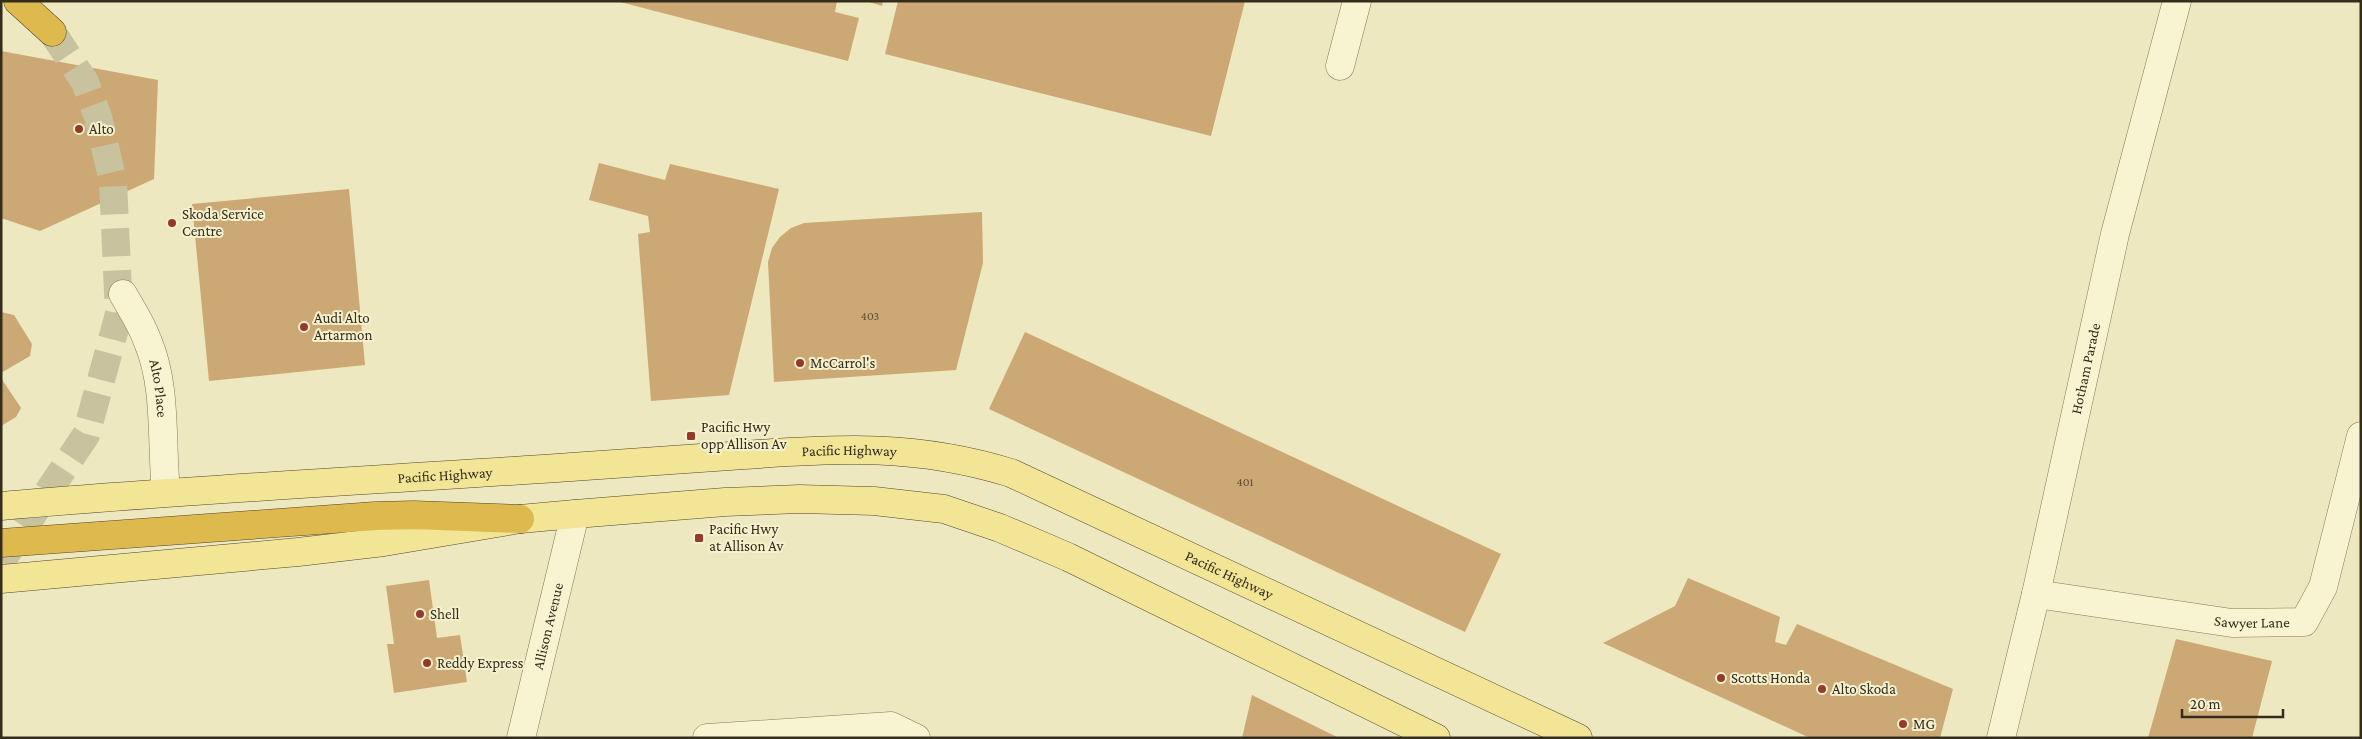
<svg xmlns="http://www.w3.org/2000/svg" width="2362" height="739" viewBox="0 0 2362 739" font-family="'Crimson Pro',serif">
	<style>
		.building { fill: #cca874 }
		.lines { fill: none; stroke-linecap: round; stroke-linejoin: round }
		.highway-tunnel { stroke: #c8c39e; stroke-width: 28; stroke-dasharray: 28 14; stroke-linecap: butt }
		.minor-casing { stroke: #867857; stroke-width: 29 }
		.major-casing { stroke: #53452c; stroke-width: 29 }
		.highway-casing { stroke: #53452c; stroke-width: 29 }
		.minor { stroke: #f8f4d2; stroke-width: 28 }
		.major { stroke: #f2e596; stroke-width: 28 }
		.highway { stroke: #deb94e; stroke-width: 28 }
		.poi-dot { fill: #953a28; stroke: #f5f1ce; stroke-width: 2 }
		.labels { text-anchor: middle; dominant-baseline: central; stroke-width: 4; stroke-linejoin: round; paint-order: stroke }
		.number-label { font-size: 12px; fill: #5b4c32 }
		.poi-label { font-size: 15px; fill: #352d1c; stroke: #f5f1ce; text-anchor: start }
		.street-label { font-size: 15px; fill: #352d1c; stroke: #f5f1ce }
	</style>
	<rect width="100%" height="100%" fill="#ede8bf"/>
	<g class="building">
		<polygon points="837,1 835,12 859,18 848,61 620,2"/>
		<polygon points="866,1 883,1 882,6"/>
		<polygon points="898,1 1245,1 1211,136 885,54"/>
		<polygon points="1,51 158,80 154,179 40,231 1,218"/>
		<polygon points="599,163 665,180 670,164 779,189 729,395 651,401 638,234 650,232 648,216 589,200"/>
		<polygon points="349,189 365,365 209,381 192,204"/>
		<polygon points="982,212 983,263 956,370 774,382 768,262 772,248 780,237 791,228 804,223"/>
		<polygon points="1,312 14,315 32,344 30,356 1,373"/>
		<polygon points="1025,332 1501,554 1465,632 989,409"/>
		<polygon points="1,378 21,408 16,417 1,426"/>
		<polygon points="1688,578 1780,617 1775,642 1786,645 1797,624 1953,689 1940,738 1810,738 1603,643 1675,606"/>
		<polygon points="429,580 437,638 460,635 467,682 394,693 387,644 394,644 386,586"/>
		<polygon points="2176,639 2272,661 2252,738 2148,738"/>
		<polygon points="1252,695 1339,738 1242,738"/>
	</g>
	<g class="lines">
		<polyline class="highway-tunnel" points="1,562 86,435 119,314 113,181 98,117 85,82 52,32"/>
		<g class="minor-casing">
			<g id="minor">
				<polyline points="1340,66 1357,1"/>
				<path id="s1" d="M123 294C132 310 142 325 148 342 167 387 161 443 166 491"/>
				<path id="s2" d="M2036 594 2232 623 2304 622 2323 587 2361 436"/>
				<path id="s3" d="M521 738 575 514"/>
				<polyline points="707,738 891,726 916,738"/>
				<path id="s4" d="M2001 738 2036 594 2115 234 2177 1"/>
			</g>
		</g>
		<g class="major-casing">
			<g id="major">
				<path id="s5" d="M1 506C191 489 381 480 571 467 628 463 686 459 744 455 840 448 917 444 1011 473L1578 738"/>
				<polyline points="1,579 298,552 384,542 520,519 575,514 725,502 799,499 874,501 944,509 1000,528 1068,557 1436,738"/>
			</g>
		</g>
		<g class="highway-casing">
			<g id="highway">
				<polyline points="18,1 52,32"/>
				<polyline points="1,543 375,516 414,515 520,519"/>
			</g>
		</g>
		<use href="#minor" class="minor"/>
		<use href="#major" class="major"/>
		<use href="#highway" class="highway"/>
	</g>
	<g class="poi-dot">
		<circle cx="79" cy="129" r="5"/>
		<circle cx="172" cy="223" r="5"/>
		<circle cx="304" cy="327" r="5"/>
		<circle cx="800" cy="363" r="5"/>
		<rect x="686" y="431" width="10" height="10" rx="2.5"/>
		<rect x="694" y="533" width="10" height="10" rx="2.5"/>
		<circle cx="420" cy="614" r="5"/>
		<circle cx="427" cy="663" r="5"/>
		<circle cx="1721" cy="678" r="5"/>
		<circle cx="1822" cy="689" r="5"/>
		<circle cx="1903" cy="724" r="5"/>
	</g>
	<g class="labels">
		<g class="number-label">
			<text x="870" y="316">403</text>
			<text x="1245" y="482">401</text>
		</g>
		<g class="poi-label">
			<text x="89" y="129">Alto</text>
			<text x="182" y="214">Skoda Service<tspan x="182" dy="17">Centre</tspan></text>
			<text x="314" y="318">Audi Alto<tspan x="314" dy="17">Artarmon</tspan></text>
			<text x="810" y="363">McCarrol's</text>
			<text x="701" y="427">Pacific Hwy<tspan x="701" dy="17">opp Allison Av</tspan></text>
			<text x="709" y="529">Pacific Hwy<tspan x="709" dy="17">at Allison Av</tspan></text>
			<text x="430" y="614">Shell</text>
			<text x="437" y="663">Reddy Express</text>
			<text x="1731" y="678">Scotts Honda</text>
			<text x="1832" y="689">Alto Skoda</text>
			<text x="1913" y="724">MG</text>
		</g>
		<g class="street-label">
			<text stroke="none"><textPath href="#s4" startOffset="379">Hotham Parade</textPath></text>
			<text stroke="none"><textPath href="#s1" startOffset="102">Alto Place</textPath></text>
			<text stroke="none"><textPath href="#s5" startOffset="850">Pacific Highway</textPath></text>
			<text stroke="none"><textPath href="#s5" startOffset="445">Pacific Highway</textPath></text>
			<text stroke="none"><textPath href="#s5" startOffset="1255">Pacific Highway</textPath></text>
			<text stroke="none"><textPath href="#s2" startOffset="218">Sawyer Lane</textPath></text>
			<text stroke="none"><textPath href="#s3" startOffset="115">Allison Avenue</textPath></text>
		</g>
	</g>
	<rect width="2362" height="739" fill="none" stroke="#352d1c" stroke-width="5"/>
	<path d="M2182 709v8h101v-8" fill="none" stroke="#352d1c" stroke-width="2.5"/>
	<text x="2190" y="709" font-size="15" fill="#352d1c" stroke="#f5f1ce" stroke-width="4" paint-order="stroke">20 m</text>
</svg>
